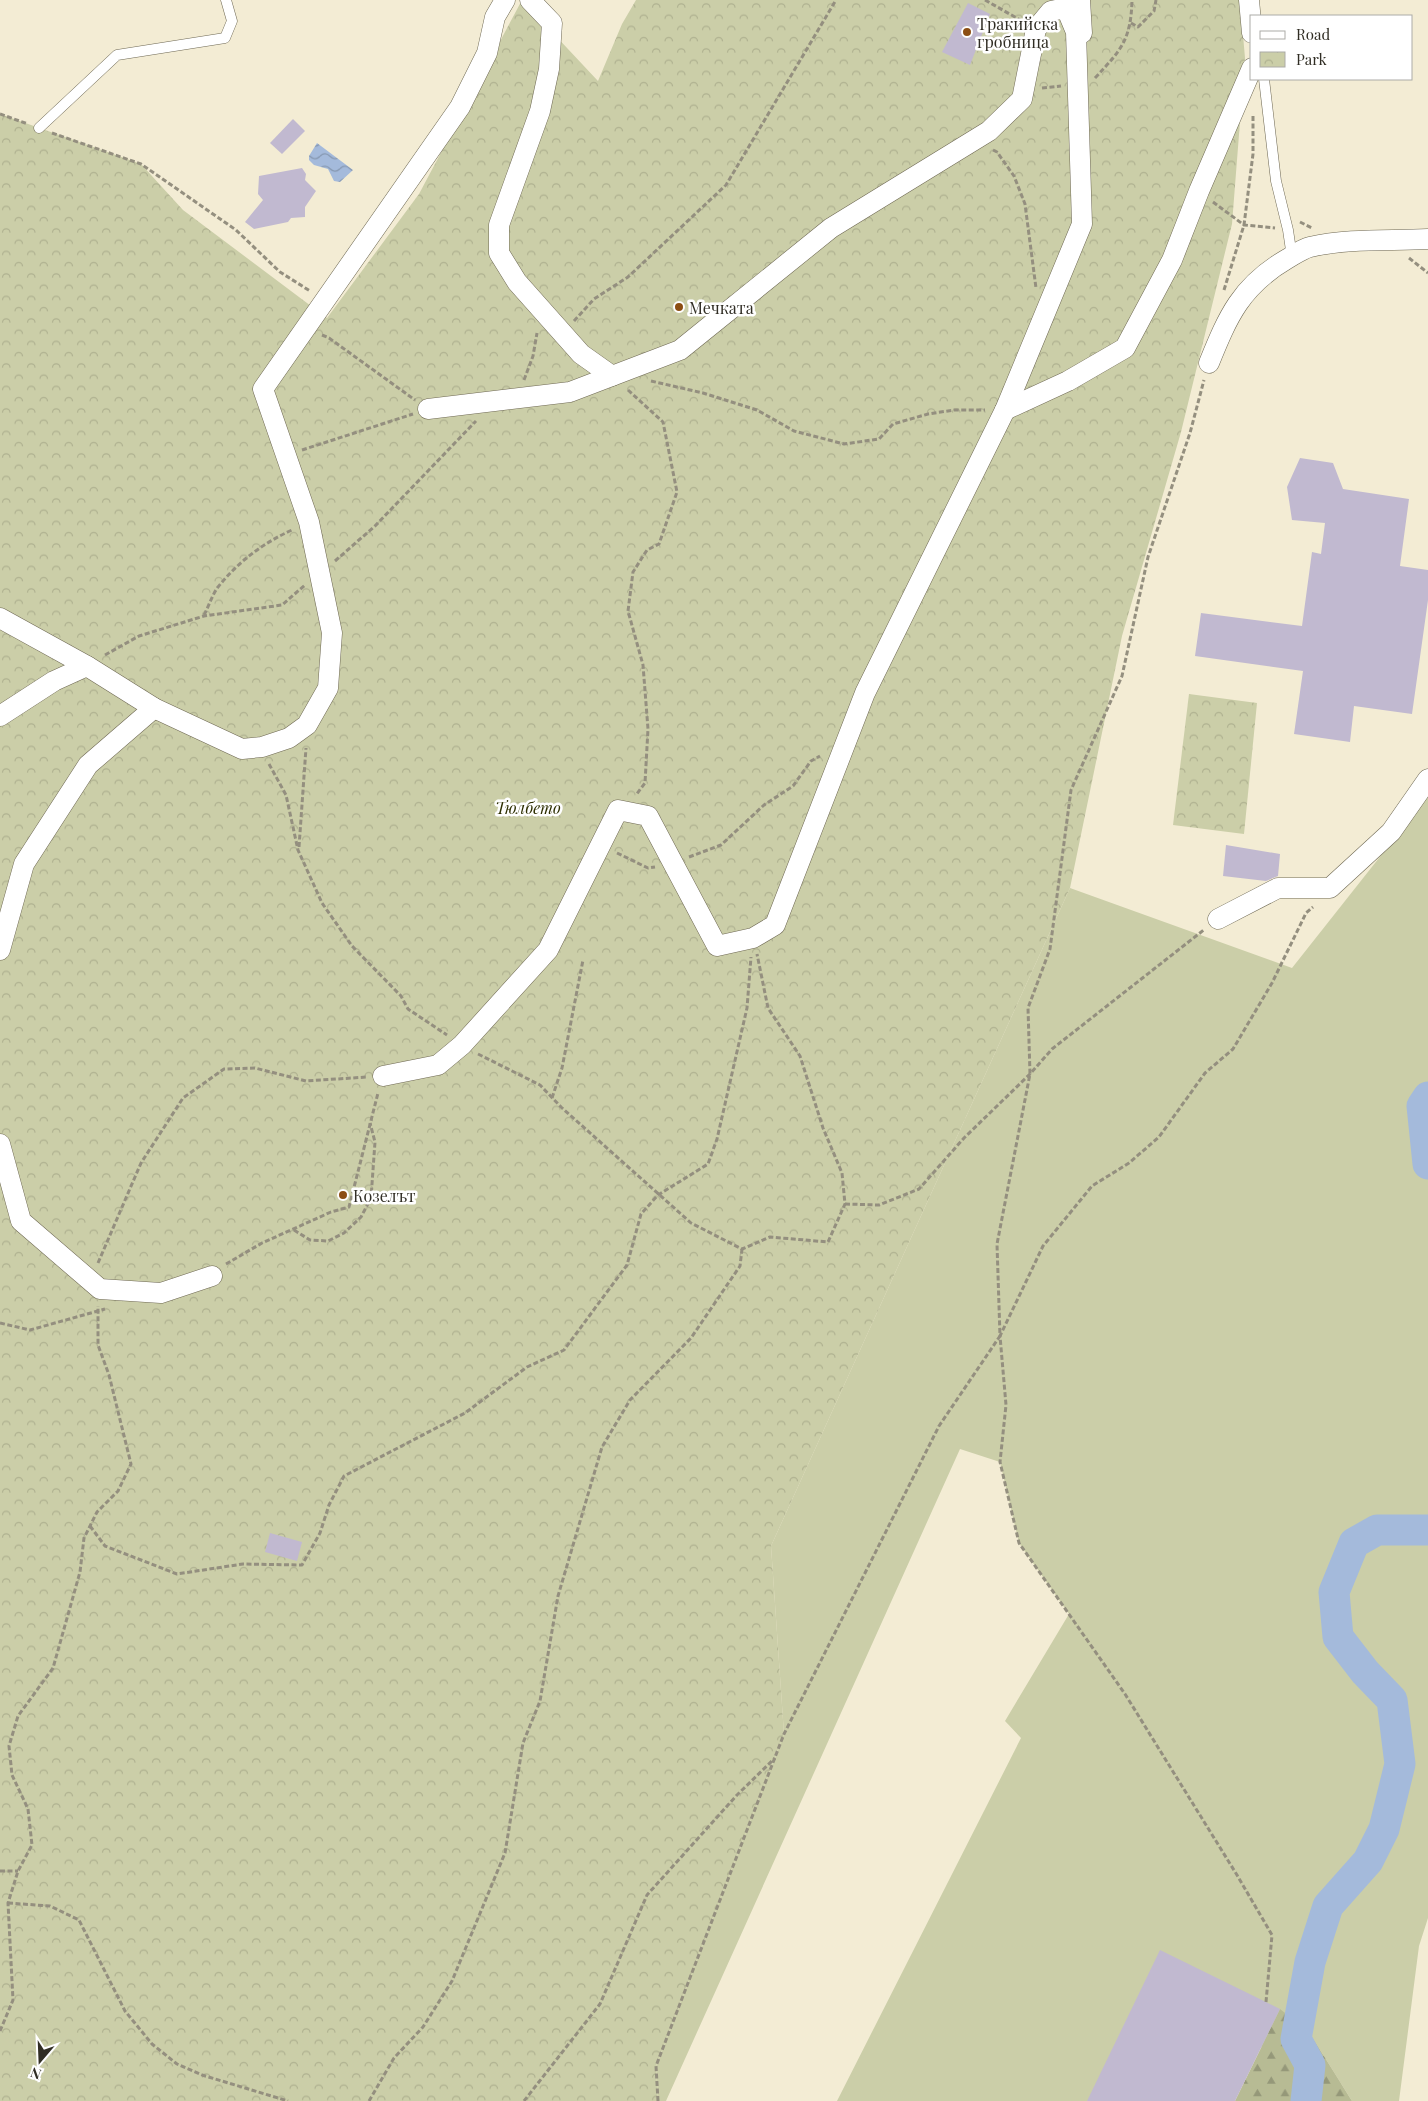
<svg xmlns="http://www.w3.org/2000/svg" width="1428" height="2101" viewBox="0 0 1428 2101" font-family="'Playfair Display',serif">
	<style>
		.grass { fill: #cbcea8 }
		.forest { fill: url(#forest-firs) }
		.park { fill: url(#park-crowns) }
		.water { fill: url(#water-waves) }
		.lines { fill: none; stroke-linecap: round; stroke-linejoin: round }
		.river { stroke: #a4badb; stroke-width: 31 }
		.building { fill: #c1b9d0 }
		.lane-casing { stroke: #6e6853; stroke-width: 11 }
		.street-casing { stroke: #6e6853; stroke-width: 21 }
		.path { stroke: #948f7f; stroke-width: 3; stroke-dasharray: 5 2.5; stroke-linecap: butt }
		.lane { stroke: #fff; stroke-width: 10 }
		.street { stroke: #fff; stroke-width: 20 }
		.poi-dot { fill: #8c4e13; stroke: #fff; stroke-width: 2 }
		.labels { text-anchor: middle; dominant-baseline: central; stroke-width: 5; stroke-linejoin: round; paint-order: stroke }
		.poi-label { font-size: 16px; fill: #302d24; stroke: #fff; text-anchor: start }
		.park-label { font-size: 16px; font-style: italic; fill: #2d2e00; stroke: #fff }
	</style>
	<defs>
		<pattern id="forest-firs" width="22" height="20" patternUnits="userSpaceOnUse" patternTransform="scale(1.25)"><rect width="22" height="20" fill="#b7bb94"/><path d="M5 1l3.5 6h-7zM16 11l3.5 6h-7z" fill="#959879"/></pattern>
		<pattern id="park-crowns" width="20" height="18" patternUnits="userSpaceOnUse" patternTransform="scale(1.25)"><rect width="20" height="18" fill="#cbcea8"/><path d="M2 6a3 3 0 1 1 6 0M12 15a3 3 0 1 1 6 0" fill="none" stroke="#afb190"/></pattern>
		<pattern id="water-waves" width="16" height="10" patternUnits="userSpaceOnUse" patternTransform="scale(1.25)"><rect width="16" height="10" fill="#a4badb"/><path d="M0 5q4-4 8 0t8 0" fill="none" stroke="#8698b1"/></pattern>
	</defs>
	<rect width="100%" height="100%" fill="#f3ecd4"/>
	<polygon class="grass" points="1428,796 1428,1918 1419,1946 1399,2101 1352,2101 1309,2032 1087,2101 837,2101 1021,1738 1005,1721 1069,1614 1019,1543 1000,1462 960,1449 666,2101 658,2101 656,2066 784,1734 771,1546 1070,888 1292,968"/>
	<polygon class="forest" points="1280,2009 1309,2032 1352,2101 1235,2101"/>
	<g class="park">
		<polygon points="522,0 598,81 622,24 636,0 1240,0 1245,58 1232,224 1181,432 1122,636 1070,888 771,1546 784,1734 656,2066 658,2101 0,2101 0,114 141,164 183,210 327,318 419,194"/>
		<polygon points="1189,694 1257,703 1244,834 1173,825"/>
	</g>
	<polygon class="water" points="317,143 353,170 340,182 334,181 328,169 314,165 309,160 309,156"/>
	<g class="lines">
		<g class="river">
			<polyline points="1428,1097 1422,1106 1428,1164"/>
			<polyline points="1306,2101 1310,2065 1296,2039 1310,1962 1328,1906 1368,1861 1384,1829 1400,1764 1392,1700 1365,1672 1338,1637 1334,1592 1354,1543 1377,1530 1428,1530"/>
		</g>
	</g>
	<g class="building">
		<polygon points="968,3 990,14 970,65 942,52"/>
		<polygon points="293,119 305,131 282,154 270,143"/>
		<polygon points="302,168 306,174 305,180 316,191 305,207 305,217 291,218 288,222 254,229 245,222 263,200 258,194 259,176"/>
		<polygon points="1300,458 1333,463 1343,489 1409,499 1400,566 1428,570 1428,600 1412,714 1354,706 1350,742 1294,734 1303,671 1195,656 1201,613 1302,626 1312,552 1321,554 1325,523 1292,520 1287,487"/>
		<polygon points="1226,845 1280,854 1278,876 1266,881 1223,876"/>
		<polygon points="270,1533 302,1542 297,1561 265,1552"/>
		<polygon points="1160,1950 1280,2009 1235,2101 1087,2101"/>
	</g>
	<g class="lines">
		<g class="lane-casing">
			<g id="lane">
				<polyline points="1264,79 1276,181 1288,230 1292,257"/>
				<polyline points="39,128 117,55 225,38 232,21 226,0"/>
			</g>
		</g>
		<g class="street-casing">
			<g id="street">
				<polyline points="530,0 552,23 549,69 540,111 499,225 499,253 517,282 581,354 612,376"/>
				<polyline points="1080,0 1082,33"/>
				<polyline points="1249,0 1252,33"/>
				<path d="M1209 363C1228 316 1241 286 1287 259 1294 255 1302 249 1310 247 1348 238 1390 241 1428 239"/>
				<polyline points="1005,410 1068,381 1125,348 1172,260 1199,191 1252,68"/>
				<polyline points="0,618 87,666 154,708 242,749 262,747 289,738 307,725 328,688 332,633 309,522 263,389 460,107 487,53 495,17 505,0"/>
				<polyline points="0,716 54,681 87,666"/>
				<polyline points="1218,919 1278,888 1330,888 1391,832 1428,779"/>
				<polyline points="0,950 24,864 88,765 154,708"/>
				<polyline points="383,1076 438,1065 462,1045 548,950 618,810 648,816 717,946 753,938 775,925 865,693 1005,410 1082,224 1076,32 1066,8 1051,11 1036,29 1022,99 989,131 831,228 680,350 570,392 428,409"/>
				<polyline points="0,1144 21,1221 100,1289 161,1293 212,1276"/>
			</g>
		</g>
		<g class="path">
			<polyline points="985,0 1022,21"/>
			<polyline points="1131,23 1138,27 1154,11 1156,0"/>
			<path d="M1095 78C1121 50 1131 40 1132 0"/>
			<polyline points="1042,88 1061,86"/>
			<polyline points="0,114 28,124"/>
			<polyline points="52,133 141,164 236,230 280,272 310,291"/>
			<polyline points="993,150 997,152 1014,176 1025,204 1036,288"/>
			<polyline points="1213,202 1244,225 1275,228"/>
			<polyline points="1300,222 1312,228"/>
			<polyline points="1409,258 1428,273"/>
			<polyline points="1224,290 1244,225 1253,154 1253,114"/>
			<polyline points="574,321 594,299 628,277 726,185 836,0"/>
			<polyline points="322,335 329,338 415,400"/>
			<polyline points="524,380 533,356 537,333"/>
			<polyline points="651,381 703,393 757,410 794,431 844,444 879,439 893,424 928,414 954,410 985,410"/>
			<polyline points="628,390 663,422 677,492 659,544 647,550 633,572 628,611 643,665 648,729 645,783 636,795"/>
			<polyline points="302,450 413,414"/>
			<polyline points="335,561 375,526 476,421"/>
			<path d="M204 615C209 606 212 595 218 587 238 562 263 543 292 530"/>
			<polyline points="105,655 139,636 204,616 282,605 305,585"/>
			<polyline points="269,764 286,795 298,850 322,903 352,946 401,996 408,1009 447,1035"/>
			<polyline points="299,847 306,748"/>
			<polyline points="617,853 648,868 655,867"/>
			<polyline points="689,857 721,845 764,805 793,786 811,761 820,756"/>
			<polyline points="478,1054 540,1085 561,1107 691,1223 742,1249 770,1237 828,1242 845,1204 842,1173 823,1128 800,1056 768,1008 757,954"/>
			<polyline points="552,1098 562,1068 583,960"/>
			<polyline points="845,1204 879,1205 919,1189 964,1138 1030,1074 1052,1049 1205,929"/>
			<polyline points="294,1230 310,1240 328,1241 344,1233 361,1217 371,1198 375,1142 370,1123"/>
			<polyline points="98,1263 141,1163 183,1098 224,1069 255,1068 306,1081 367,1077"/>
			<polyline points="226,1264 262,1243 331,1212 349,1207 378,1093"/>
			<polyline points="0,1323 30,1330 105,1309"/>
			<polyline points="90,1526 105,1546 177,1574 243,1564 302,1565 320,1533 329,1505 344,1476 465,1413 527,1367 564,1350 627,1265 641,1214 658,1195 708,1164 717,1139 747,1008 751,957"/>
			<polyline points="0,1871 18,1871"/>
			<polyline points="8,1903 50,1906 79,1920 125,2011 152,2044 177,2064 202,2075 288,2101"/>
			<polyline points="1266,2002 1272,1935 1237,1875 1125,1694 1019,1543 1000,1462 1006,1405 1000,1336 1043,1246 1092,1186 1129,1163 1159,1137 1205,1073 1233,1049 1272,983 1306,913 1313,907"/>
			<polyline points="0,2031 13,2000 8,1903 18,1871 32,1845 28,1809 12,1775 9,1746 18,1716 53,1668 80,1572 84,1538 97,1512 118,1491 131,1464 109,1375 98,1345 98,1306"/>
			<polyline points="369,2101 394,2058 423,2027 452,1981 505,1853 523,1743 540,1701 558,1596 602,1447 630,1400 691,1338 740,1266 742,1249"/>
			<polyline points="524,2101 600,2004 647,1895 737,1795 775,1758"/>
			<polyline points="658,2101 656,2066 784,1734 939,1426 1000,1336 997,1244 1030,1074 1028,1008 1050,949 1071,790 1122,676 1148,557 1190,433 1204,380"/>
		</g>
		<use href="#lane" class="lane"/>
		<use href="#street" class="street"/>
	</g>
	<g class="poi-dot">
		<circle cx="967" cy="32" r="5"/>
		<circle cx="679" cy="307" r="5"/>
		<circle cx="343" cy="1195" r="5"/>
	</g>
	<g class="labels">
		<g class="poi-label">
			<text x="977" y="23">Тракийска<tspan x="977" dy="18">гробница</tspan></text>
			<text x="689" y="307">Мечката</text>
			<text x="353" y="1195">Козелът</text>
		</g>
		<g class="park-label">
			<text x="528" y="807">Тюлбето</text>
		</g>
	</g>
	<rect x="1250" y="15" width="162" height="65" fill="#ffffff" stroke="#acaba7"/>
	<rect x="1260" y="31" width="25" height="8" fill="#ffffff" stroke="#acaba7"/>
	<text x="1296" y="40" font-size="15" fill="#302d24">Road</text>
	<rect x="1260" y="52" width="25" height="15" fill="url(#park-crowns)" stroke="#acaba7"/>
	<text x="1296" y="65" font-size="15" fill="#302d24">Park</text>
	<g transform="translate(40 2061) rotate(199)" stroke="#ffffff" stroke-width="4" paint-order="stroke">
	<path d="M0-4L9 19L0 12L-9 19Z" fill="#302d24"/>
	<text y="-8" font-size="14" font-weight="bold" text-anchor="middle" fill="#302d24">N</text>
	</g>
</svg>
